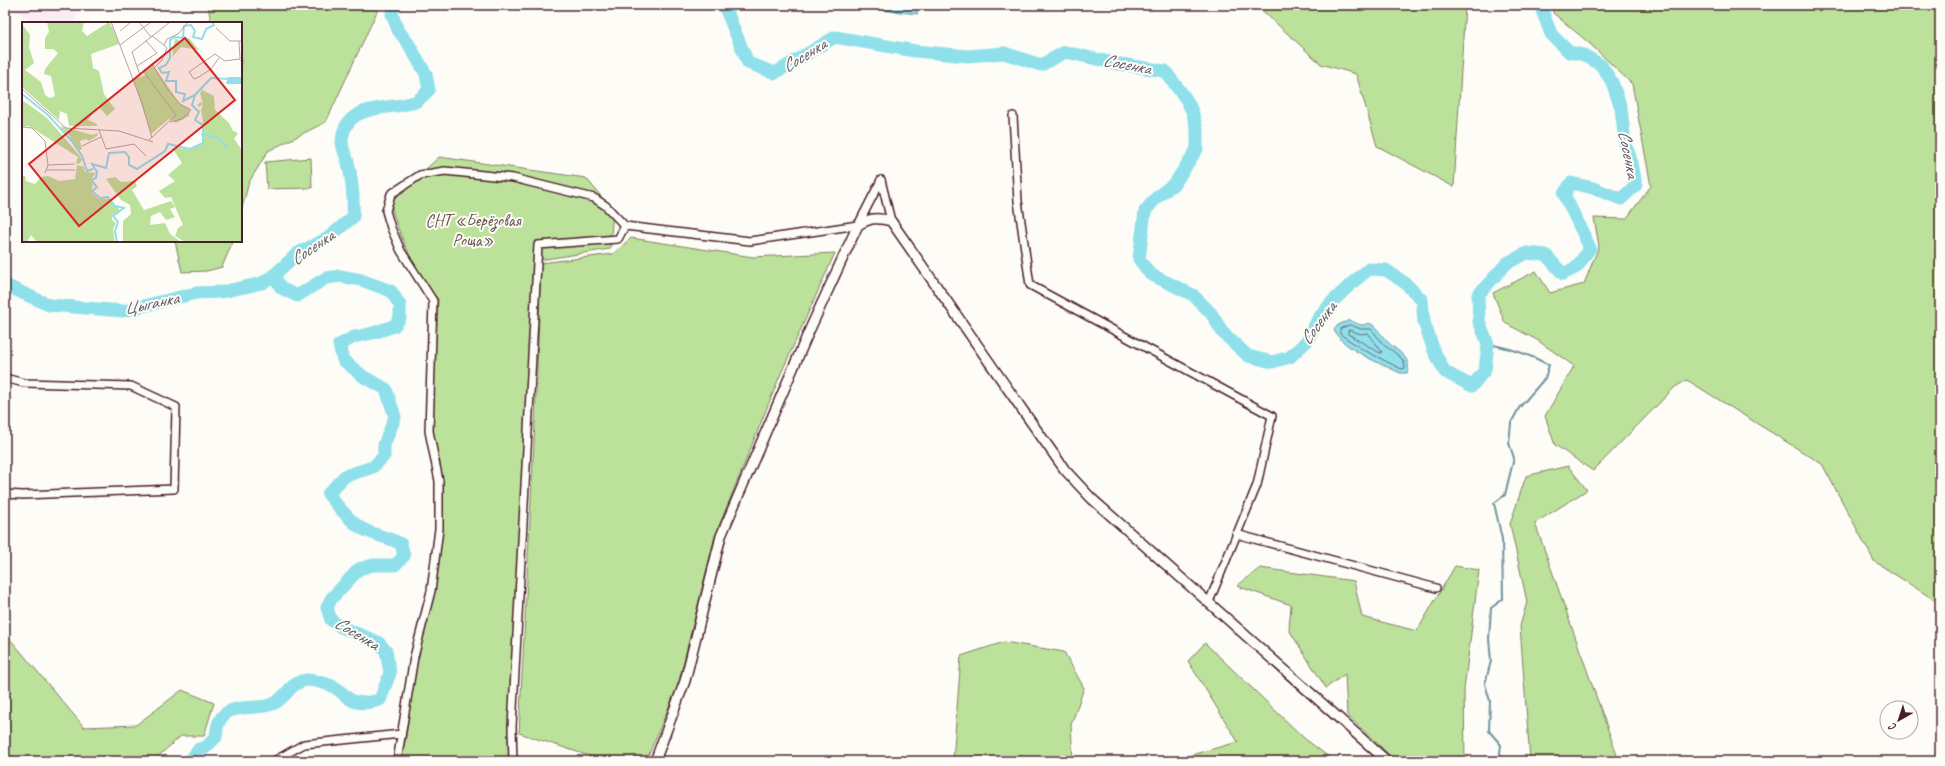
<svg xmlns="http://www.w3.org/2000/svg" width="1945" height="766" viewBox="0 0 1945 766" font-family="Caveat,sans-serif">
	<style>
		.built { fill: #fbecf3 }
		.green { fill: #bce19b; stroke: #838063 }
		.water { fill: #8fe0ea; stroke: #73939e }
		.lines { fill: none; stroke-linecap: round; stroke-linejoin: round }
		.shore { stroke: #666c77; stroke-width: 1 }
		.stream { stroke: #73939e; stroke-width: 2 }
		.river { stroke: #8fe0ea; stroke-width: 13 }
		.street-casing { stroke: #4a1f2b; stroke-width: 10 }
		.secondary-casing { stroke: #4a1f2b; stroke-width: 12 }
		.street { stroke: #fdfcf7; stroke-width: 7 }
		.secondary { stroke: #fdfcf7; stroke-width: 9 }
		.labels { text-anchor: middle; dominant-baseline: central; stroke-width: 4; stroke-linejoin: round; paint-order: stroke }
		.park-label { font-size: 17px; fill: #665047; stroke: #fdfcf7 }
		.water-label { font-size: 18px; font-style: italic; fill: #5f5964; stroke: #fdfcf7 }
		.inset-river { fill: none; stroke: #8fe0ea; stroke-width: 2 }
		.inset-road { fill: none; stroke: #b5a4a5; stroke-width: 1 }
		.view { fill: #d62828; fill-opacity: 0.15; stroke: #d62828; stroke-width: 2 }
		.inset-edge { fill: none; stroke: #4a1f2b; stroke-width: 2 }
	</style>
	<rect width="100%" height="100%" fill="#fdfcf7"/>
	<filter id="ink" filterUnits="userSpaceOnUse"><feTurbulence type="fractalNoise" baseFrequency=".025" numOctaves="2"/><feDisplacementMap in="SourceGraphic" scale="8" xChannelSelector="R" yChannelSelector="G"/><feConvolveMatrix kernelMatrix="1 2 1 2 8 2 1 2 1" color-interpolation-filters="sRGB"/></filter>
	<g filter="url(#ink)">
		<polygon class="built" points="8,5 84,5 73,23 38,23 31,21"/>
		<g class="green">
			<polygon points="208,5 380,5 326,122 268,151 249,182 241,212 241,23 211,23"/>
			<polygon points="736,5 771,5 769,8 739,9"/>
			<polygon points="1256,5 1465,5 1454,187 1377,146 1356,74 1321,64"/>
			<polygon points="1553,5 1940,5 1940,600 1936,601 1874,561 1822,464 1687,380 1675,387 1593,471 1555,445 1545,416 1574,366 1537,340 1505,323 1493,293 1536,271 1550,293 1584,284 1599,246 1594,218 1626,219 1651,186 1632,84 1589,43 1553,13"/>
			<path d="M439 157 586 178 613 211 610 249 533 261 510 761H400L406 737 417 656 432 592 441 506 431 430 438 299C419 279 396 231 391 204L401 192Z"/>
			<polygon points="311,158 312,188 267,189 265,162"/>
			<polygon points="631,238 753,257 835,253 779,378 715,536 678,685 646,761 605,761 519,733 535,422 541,263 613,254"/>
			<polygon points="175,241 233,241 222,267 207,271 182,272"/>
			<polygon points="1568,466 1587,490 1535,523 1619,761 1530,761 1520,626 1527,602 1510,524 1526,476"/>
			<polygon points="1455,566 1479,570 1464,689 1465,761 1396,761 1347,715 1345,674 1326,688 1289,630 1291,605 1237,586 1260,568 1354,581 1362,617 1417,631"/>
			<polygon points="5,633 84,727 136,725 182,690 214,703 204,736 181,736 153,761 25,761 10,755 5,756"/>
			<polygon points="1004,642 1064,652 1084,688 1071,725 1073,761 953,761 961,656"/>
			<polygon points="1205,643 1304,738 1334,761 1169,761 1238,742 1188,661"/>
		</g>
		<g class="water">
			<polygon points="860,5 914,5 918,14 889,11"/>
			<path d="M1350 320C1354 322 1359 325 1362 325 1366 325 1367 322 1371 324 1377 327 1381 335 1386 340 1394 350 1414 357 1407 373H1400C1382 364 1342 349 1334 330L1338 325Z"/>
		</g>
		<g class="lines">
			<g class="shore">
				<path d="M1350 325 1361 329H1371C1376 334 1380 341 1385 346 1392 351 1406 358 1405 368L1401 369 1362 349 1340 334V329Z"/>
				<polygon points="1349,330 1361,334 1368,333 1382,352 1380,353 1348,334"/>
			</g>
			<path class="stream" d="M1488 344C1511 348 1529 354 1549 365L1545 378 1519 408 1511 423 1509 443 1514 458 1508 482 1505 495 1494 503 1502 539 1503 599 1491 608 1489 639 1491 661 1485 684 1490 701 1489 731 1501 745 1499 761"/>
			<g class="river">
				<polyline points="724,5 748,63 775,73 835,37 915,51 967,56 1004,53 1041,65 1065,52 1114,63 1165,71 1186,99 1192,111 1197,129 1197,149 1175,183 1157,197 1145,211 1139,259 1150,274 1193,295 1211,313 1223,333 1248,356 1272,362 1290,357 1307,341 1318,319 1332,302 1352,283 1369,269 1386,270 1405,283 1422,300 1424,322 1434,351 1445,372 1472,386 1485,370 1488,344 1479,321 1478,295 1507,263 1527,253 1546,255 1563,274 1577,267 1590,248 1564,194 1571,183 1593,188 1621,199 1636,185 1632,163 1625,143 1621,108 1612,82 1601,65 1584,55 1569,52 1551,34 1540,5"/>
				<polyline points="5,285 49,305 123,311 196,293 222,292 262,283 274,275"/>
				<path d="M190 761 199 749 205 748 216 737C218 696 252 714 275 703 287 696 291 682 306 680 313 680 330 684 336 688 342 692 349 701 356 702 364 704 372 702 380 700L390 673 386 651 378 642 341 627 331 620 327 608 331 599 359 569 373 565H395L404 556 401 544C389 537 375 536 363 529 352 524 336 504 328 494L345 476 373 467 384 456V445L395 417 386 389 364 377 343 360 339 345 354 337 373 333 394 326 400 318V305L391 291 361 280 340 276 326 278 297 296 281 288 274 275 298 253 328 238 353 217C354 199 352 180 348 162 346 156 342 148 342 142 344 101 389 111 415 102 420 100 425 93 429 90L426 74 408 43 398 30 392 14 394 5"/>
			</g>
			<g class="street-casing">
				<g id="street">
					<polyline points="1013,116 1018,201 1030,285 1272,416 1257,485 1209,602"/>
					<polyline points="881,180 891,221"/>
					<polyline points="5,378 24,383 131,386 176,407 174,489 23,495 5,494"/>
					<polyline points="1236,534 1436,588"/>
					<polyline points="274,761 304,744 401,734"/>
					<polyline points="397,761 414,657 431,591 439,529 439,481 429,431 433,301 401,251 391,228 386,211 391,194 420,175 445,171 513,178 594,198 606,206 625,226"/>
					<polyline points="513,761 512,727 538,245 618,239 625,226 750,241 858,225 881,180"/>
				</g>
			</g>
			<g class="secondary-casing">
				<path id="secondary" d="M655 761 685 681 721 536 810 329 858 225C870 218 877 217 891 221L1026 415 1065 470 1091 498 1387 761"/>
			</g>
			<use href="#street" class="street"/>
			<use href="#secondary" class="secondary"/>
		</g>
	</g>
	<g class="labels">
		<g class="park-label">
			<text x="473" y="220">СНТ «Берёзовая<tspan x="473" dy="20">Роща»</tspan></text>
		</g>
		<g class="water-label">
			<text transform="translate(804 55) rotate(-32)">Сосенка</text>
			<text transform="translate(1127 64) rotate(11)">Сосенка</text>
			<text transform="translate(1629 154) rotate(79)">Сосенка</text>
			<text transform="translate(312 247) rotate(-34)">Сосенка</text>
			<text transform="translate(151 303) rotate(-12)">Цыганка</text>
			<text transform="translate(1318 323) rotate(-53)">Сосенка</text>
			<text transform="translate(357 633) rotate(31)">Сосенка</text>
		</g>
	</g>
	<g transform="translate(22 22)">
		<rect width="220" height="220" fill="#fdfcf7"/>
		<path d="M25 0H62L60 9 65 14 87 0 91 7 97 22 69 32 71 46 77 49 82 72 93 87 85 94 76 84 66 98 75 102V104H47L45 92 38 89 37 98 0 65V2L8 13 7 25 12 41 3 48 19 60 23 73 28 76 33 74 29 54 22 52 23 47 36 31 31 27H23V16L27 10ZM153 16 158 19 167 16 177 28 159 25 150 35ZM131 43 158 82 168 87 167 94 154 101 147 97 129 112 111 57 124 53 122 49ZM180 68 192 74 193 88 207 101 211 109 216 111 212 117 220 128V220H163L153 214 156 206 161 203 149 175 143 176 137 169 153 159 146 153 160 141 151 127 153 125 168 128 182 120V104L179 89 181 82 177 85 175 83 179 80 181 82 178 71ZM0 78 25 96 58 134 60 138 57 142 54 141 56 135 7 104 0 105ZM39 104 70 113 76 111 75 114 67 119 64 117 58 119 60 127 57 128 45 110 41 111ZM55 143 62 145 63 150 74 151 68 158 71 163 69 170 77 177H88L97 187V189L90 193V198L94 201 91 207 93 220H15L9 213 5 220H0V154H3L4 159 13 162 19 155 26 154 37 159 53 157ZM93 155 99 160 113 159 115 164 110 168 122 188 149 179 153 185 148 187 153 195 144 198 138 190 129 194 128 203 143 201 148 212 159 220H101V199L109 192 108 183 99 178 84 157Z" fill="#bce19b"/>
		<path d="M206 55H220V62H204Z" fill="#8fe0ea"/>
		<path class="inset-river" d="M0 72 25 92 50 119 60 134 65 149 71 147M173 73 189 56 208 57M179 112 196 116 206 126M95 220 93 209 96 200 91 194 102 186 93 184 86 175 78 176 70 169 75 165 69 158 74 156 75 150 70 142 84 146 87 131 103 130 107 135V143L115 147 143 129 146 122 168 127 181 121V103L173 98 177 90 170 83 173 73 161 79 163 72 154 70V59H144L147 50 140 51 137 46 144 43 148 36V18L153 15 161 16 162 4 169 3 173 9 171 15 180 17 184 7 192 3 190 0"/>
		<path class="inset-road" d="M89 0 120 81 130 116M117 0 129 15M194 6 208 19H220M98 9 109 0M130 14 142 23M217 19 218 37M98 23 129 0M142 23 145 17 156 12 166 0M197 36 189 47 177 55 172 57 167 50 193 32 203 39 217 37 220 40M115 44 135 31 124 19M133 45 140 38 145 26 142 23M118 53 110 30 148 0M0 67 44 106 97 109 131 120M0 105 10 106 23 119 26 143 23 151M77 108 84 127 112 122 124 134M127 118 154 93 121 49 130 42 146 68 158 82 169 88 160 97 148 100M60 124 79 115M26 143 53 142M25 148H53"/>
		<path class="view" d="M163 16 213 78 57 204 7 142Z"/>
		<rect width="220" height="220" class="inset-edge"/>
	</g>
	<rect width="1945" height="766" fill="none" stroke="#fdfcf7" stroke-width="20"/>
	<rect x="10" y="10" width="1925" height="746" fill="none" stroke="#4a1f2b" stroke-width="1.5" filter="url(#ink)"/>
	<g transform="translate(1899 720) rotate(219)"><circle r="19" fill="#fdfcf7" stroke="#b5a4a5"/>
	<path d="M0-3L7 15L0 10L-7 15Z" fill="#4a1f2b"/>
	<text y="-6" font-size="11" font-weight="bold" text-anchor="middle" fill="#4a1f2b">С</text>
	</g>
</svg>
